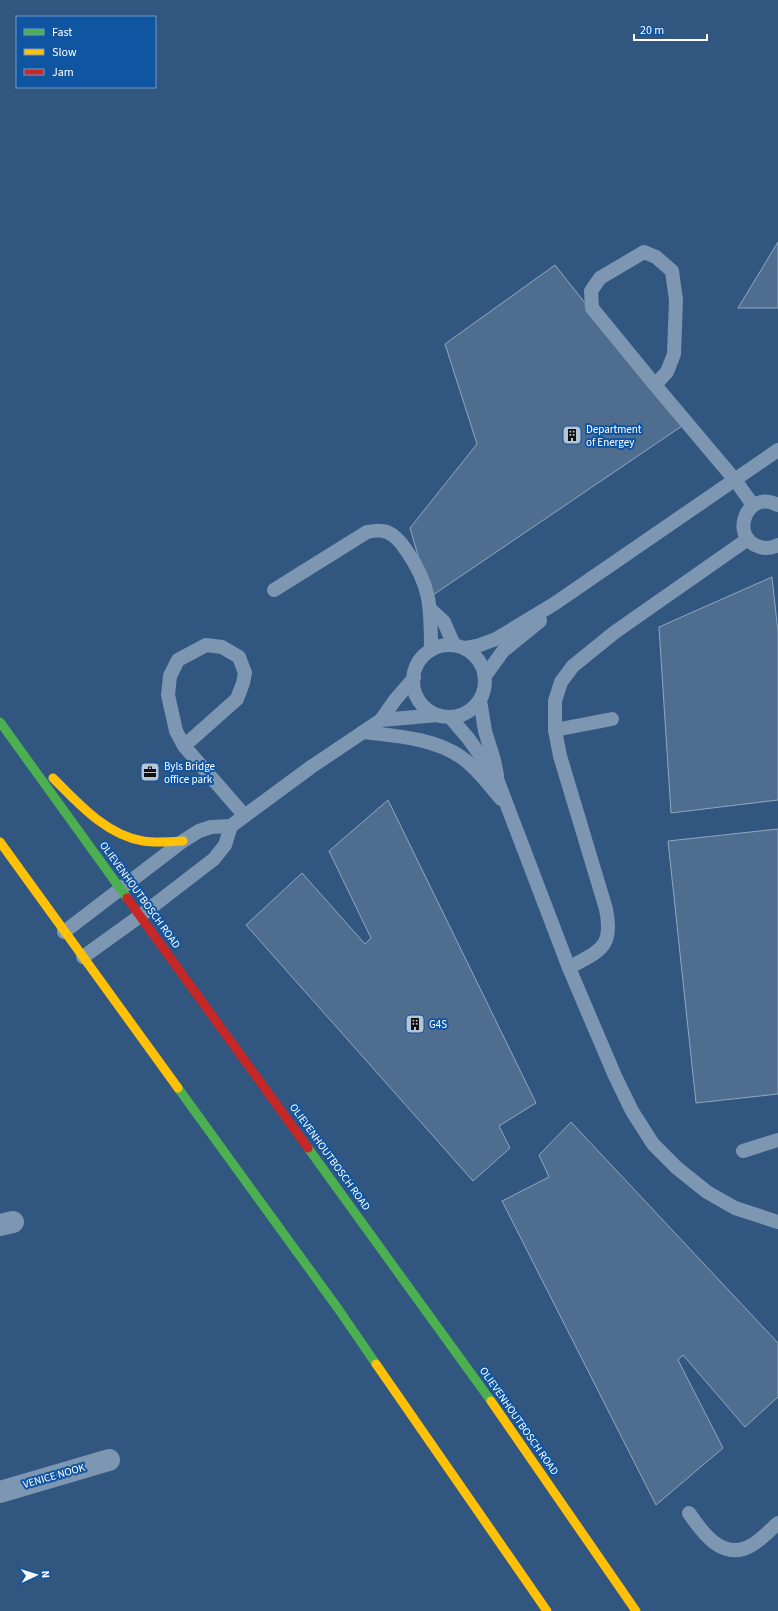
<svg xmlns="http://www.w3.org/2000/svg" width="778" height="1611" viewBox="0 0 778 1611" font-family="'Source Sans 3',sans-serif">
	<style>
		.building { fill: #4f6e8f; stroke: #91a7be }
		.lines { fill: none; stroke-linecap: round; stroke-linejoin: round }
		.lane { stroke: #7d96b1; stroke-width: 14 }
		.street { stroke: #7d96b1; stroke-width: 22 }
		.fast { stroke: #4caf50; stroke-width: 9 }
		.slow { stroke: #ffc107; stroke-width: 9 }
		.jam { stroke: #c62828; stroke-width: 9 }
		.labels { text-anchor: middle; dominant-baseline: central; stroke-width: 4; stroke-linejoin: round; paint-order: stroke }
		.poi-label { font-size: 11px; fill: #fff; stroke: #1055a2; text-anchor: start }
		.street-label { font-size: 11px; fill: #fff; stroke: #1055a2 }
	</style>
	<rect width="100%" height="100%" fill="#315781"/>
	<g class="building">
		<polygon points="778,242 778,308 738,308"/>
		<polygon points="555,265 682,426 430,597 410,528 477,444 445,344"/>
		<polygon points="772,577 778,632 778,800 671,813 659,627"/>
		<polygon points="388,800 536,1103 499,1126 510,1148 473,1181 246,925 302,873 365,944 371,938 329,851"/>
		<polygon points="778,829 778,1094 696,1103 668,841"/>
		<polygon points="571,1122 778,1343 778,1397 745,1427 683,1355 678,1360 723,1448 656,1505 502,1201 549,1177 539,1155"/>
	</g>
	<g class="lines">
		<g class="lane">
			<polyline points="655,385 592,308 591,291 600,278 644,252 656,257 672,271 676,300 674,354 667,372 655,385 735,480 753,505"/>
			<path d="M778 505C747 488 728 538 760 547 766 549 772 548 778 545"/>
			<path d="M274 590 367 532C372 531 378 530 383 531 392 532 401 542 406 550 431 585 431 608 431 650"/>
			<polyline points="430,609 444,622 454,645"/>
			<circle cx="449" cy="681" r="36"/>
			<polyline points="465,648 477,646 496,639 554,604 778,450"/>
			<polyline points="485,676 503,651 540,621"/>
			<polyline points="480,700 485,731 494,760 497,775"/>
			<polyline points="450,717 468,738 497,779 569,968 615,1076 632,1111 653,1144 677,1168 707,1192 735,1208 778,1222"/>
			<polyline points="381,720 438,715"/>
			<polyline points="555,730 612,719"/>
			<path d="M363 732C396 736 433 738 461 757 477 768 489 785 501 799"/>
			<polyline points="184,746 176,731 168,695 170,676 178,660 206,645 222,647 239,657 245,673 243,683 237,699 184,746 245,816"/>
			<polyline points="64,932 183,841 199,831 211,827 231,826 311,767 381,720 395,700 414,678"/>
			<polyline points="83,957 140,916 214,859 225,845 231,826"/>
			<path d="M569 968C599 950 614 949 606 909L560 756 555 730V701L561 682 573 666 615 632 748 539"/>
			<polyline points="743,1151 778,1140"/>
			<path d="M689 1513C703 1534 724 1562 752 1545 761 1540 770 1530 778 1523"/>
		</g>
		<g class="street">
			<polyline points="0,1225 13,1222"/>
			<polyline points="0,1492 109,1460"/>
		</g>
		<g class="fast">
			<polyline points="0,722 127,898"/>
			<polyline points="178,1088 339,1310 376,1364"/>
			<polyline points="308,1148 491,1401"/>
		</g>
		<g class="slow">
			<path d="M53 778C78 803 106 835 143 841 156 843 169 842 183 841"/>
			<polyline points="0,842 178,1088"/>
			<polyline points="376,1364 547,1611"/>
			<polyline points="491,1401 636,1611"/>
		</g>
		<polyline class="jam" points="127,898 308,1148"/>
	</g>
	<defs>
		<g id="building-square" transform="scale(1)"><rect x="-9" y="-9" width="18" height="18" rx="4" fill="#b7c4d3" stroke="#1055a2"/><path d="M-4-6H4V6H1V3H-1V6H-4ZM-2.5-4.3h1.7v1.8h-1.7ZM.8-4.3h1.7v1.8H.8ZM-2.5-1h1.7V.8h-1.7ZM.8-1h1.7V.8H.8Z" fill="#111"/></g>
		<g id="office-square" transform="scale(1)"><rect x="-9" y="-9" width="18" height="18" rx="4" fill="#b7c4d3" stroke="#1055a2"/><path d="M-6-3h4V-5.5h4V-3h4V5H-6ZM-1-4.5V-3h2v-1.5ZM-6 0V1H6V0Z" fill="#111"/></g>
	</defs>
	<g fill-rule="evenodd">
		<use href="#building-square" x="572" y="435"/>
		<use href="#office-square" x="150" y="772"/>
		<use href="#building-square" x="415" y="1024"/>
	</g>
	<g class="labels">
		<g class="poi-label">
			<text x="586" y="429">Department<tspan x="586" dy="13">of Energey</tspan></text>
			<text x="164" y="766">Byls Bridge<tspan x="164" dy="13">office park</tspan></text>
			<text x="429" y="1024">G4S</text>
		</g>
		<g class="street-label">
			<text transform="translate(140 895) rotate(54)">OLIEVENHOUTBOSCH ROAD</text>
			<text transform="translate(330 1157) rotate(54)">OLIEVENHOUTBOSCH ROAD</text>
			<text transform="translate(519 1421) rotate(55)">OLIEVENHOUTBOSCH ROAD</text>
			<text transform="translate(54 1476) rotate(-16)">VENICE NOOK</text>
		</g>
	</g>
	<rect x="16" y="16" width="140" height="72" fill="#1055a2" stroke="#7099c7"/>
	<rect x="24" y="29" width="20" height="6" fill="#4caf50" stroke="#7099c7"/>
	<text x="52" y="36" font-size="12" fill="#ffffff">Fast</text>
	<rect x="24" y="49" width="20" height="6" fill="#ffc107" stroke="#7099c7"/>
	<text x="52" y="56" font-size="12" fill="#ffffff">Slow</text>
	<rect x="24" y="69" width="20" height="6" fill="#c62828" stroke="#7099c7"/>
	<text x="52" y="76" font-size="12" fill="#ffffff">Jam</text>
	<g transform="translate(36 1575) rotate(86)" stroke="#1055a2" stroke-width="3" paint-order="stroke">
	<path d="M0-3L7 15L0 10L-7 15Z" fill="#ffffff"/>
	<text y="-6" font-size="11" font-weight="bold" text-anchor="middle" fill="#ffffff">N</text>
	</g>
	<path d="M634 34v6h73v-6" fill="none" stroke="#ffffff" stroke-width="2"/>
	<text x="640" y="34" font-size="12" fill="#ffffff" stroke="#1055a2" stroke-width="3" paint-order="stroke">20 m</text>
</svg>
